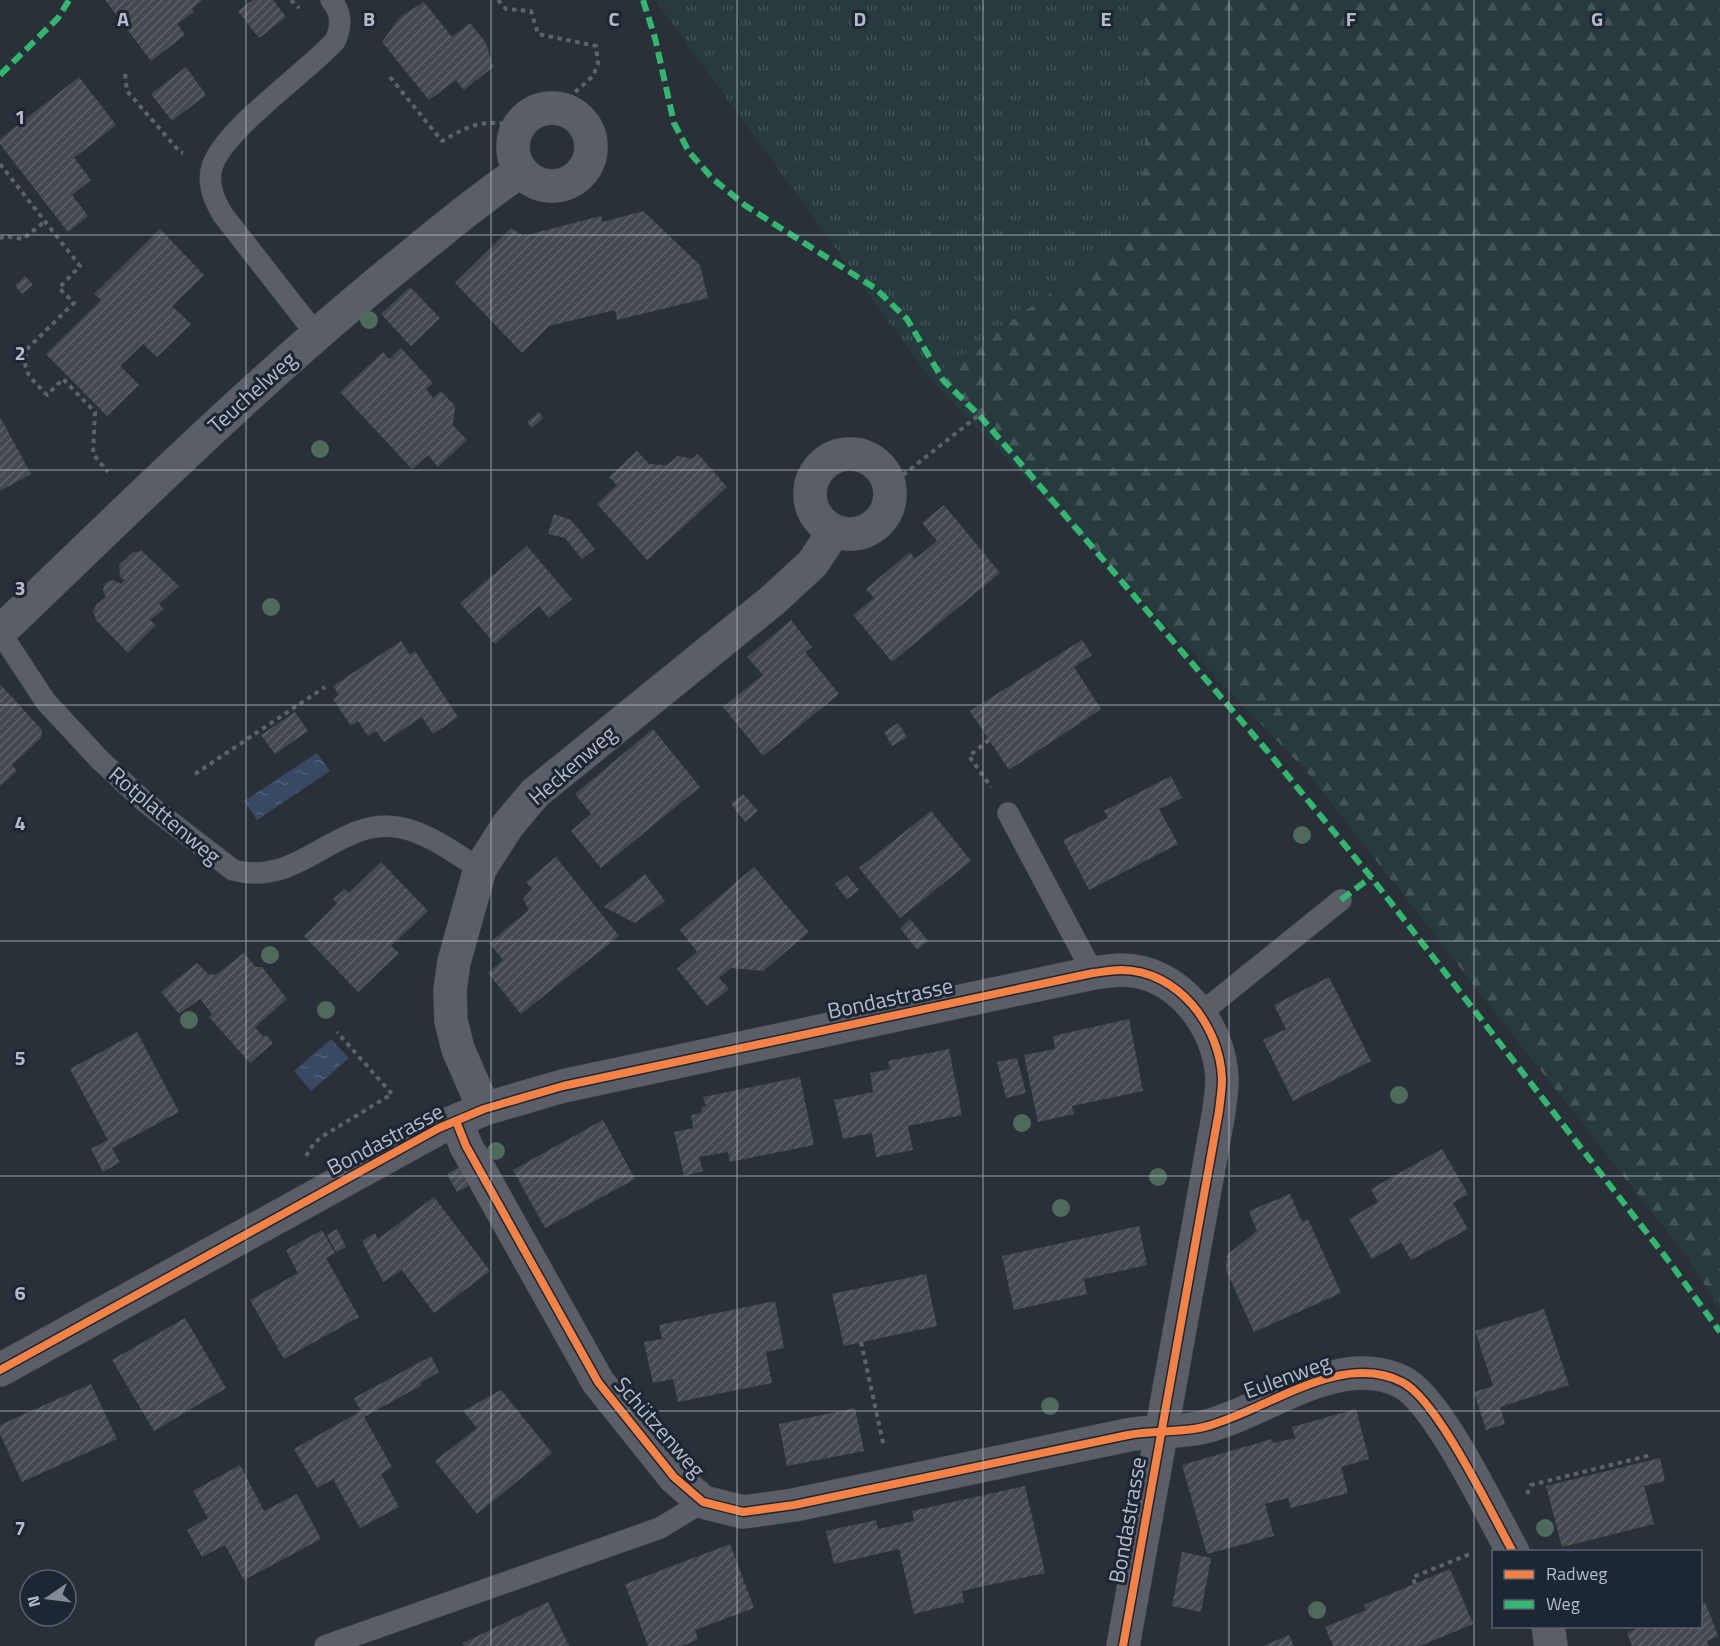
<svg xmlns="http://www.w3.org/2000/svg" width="1720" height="1646" viewBox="0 0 1720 1646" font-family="'Titillium Web',sans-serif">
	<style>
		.grass { fill: url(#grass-tufts) }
		.forest { fill: url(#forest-firs) }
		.water { fill: url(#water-ripples) }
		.building { fill: url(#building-hatch) }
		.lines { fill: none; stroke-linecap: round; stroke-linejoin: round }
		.lane-casing { stroke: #484c53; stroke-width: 22 }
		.street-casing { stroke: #484c53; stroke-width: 34 }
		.path { stroke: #5d636a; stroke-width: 4; stroke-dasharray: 4.5 4.5; stroke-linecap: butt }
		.lane { stroke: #5a5e66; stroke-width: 21 }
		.street { stroke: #5a5e66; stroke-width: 33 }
		.quiet { stroke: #33b770; stroke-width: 6; stroke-dasharray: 12 6; stroke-linecap: butt }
		.cycleway-casing { stroke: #1d2633; stroke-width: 11 }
		.cycleway { stroke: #f48246; stroke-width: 8 }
		.tree { fill: #4e6a5a }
		.grid { fill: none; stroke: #b4bcc9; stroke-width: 1.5; stroke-opacity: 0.55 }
		.labels { text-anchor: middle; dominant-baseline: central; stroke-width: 6; stroke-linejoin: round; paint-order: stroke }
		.street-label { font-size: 22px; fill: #b4bcc9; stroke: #1d2633 }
		.grid-label { font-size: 20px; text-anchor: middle; font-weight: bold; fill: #b4bcc9; stroke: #1d2633; stroke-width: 6; stroke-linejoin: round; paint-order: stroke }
	</style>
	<defs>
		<pattern id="grass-tufts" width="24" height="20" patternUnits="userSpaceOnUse" patternTransform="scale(1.5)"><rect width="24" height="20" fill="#273a3e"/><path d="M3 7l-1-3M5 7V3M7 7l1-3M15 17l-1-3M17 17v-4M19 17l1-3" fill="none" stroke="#445559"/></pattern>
		<pattern id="forest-firs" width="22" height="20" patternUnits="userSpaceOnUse" patternTransform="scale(1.5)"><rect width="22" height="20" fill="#273a3e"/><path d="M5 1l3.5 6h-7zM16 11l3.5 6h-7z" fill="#445559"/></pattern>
		<pattern id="water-ripples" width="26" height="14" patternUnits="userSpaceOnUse" patternTransform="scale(1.5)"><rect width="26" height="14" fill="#384963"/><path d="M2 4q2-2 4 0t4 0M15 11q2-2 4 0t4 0" fill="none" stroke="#526178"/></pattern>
		<pattern id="building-hatch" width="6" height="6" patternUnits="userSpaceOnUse" patternTransform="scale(1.5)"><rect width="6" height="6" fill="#444950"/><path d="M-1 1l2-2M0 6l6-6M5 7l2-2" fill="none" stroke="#5d6168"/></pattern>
	</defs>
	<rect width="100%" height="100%" fill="#2a3038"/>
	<polygon class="grass" points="655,0 1134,0 1148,100 1138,231 930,378"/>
	<polygon class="forest" points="1134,0 1720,0 1720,1310 1690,1261 1306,771 930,378 1138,231 1148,100"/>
	<g class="water">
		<polygon points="317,753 330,771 257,820 244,801"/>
		<polygon points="331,1039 349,1058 311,1091 294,1071"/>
	</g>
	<g class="building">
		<polygon points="105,0 203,0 192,9 194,12 177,24 185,35 151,61"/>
		<polygon points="253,0 273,0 286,17 259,38 238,11"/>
		<polygon points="424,2 452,37 470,23 486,43 493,67 464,90 456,80 429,100 382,42 400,17"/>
		<polygon points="186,67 206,95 172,121 151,94"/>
		<polygon points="79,77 116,125 74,158 91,180 72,195 88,216 68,232 0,144 0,139"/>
		<polygon points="643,211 700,265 708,298 617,320 615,310 549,326 522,353 455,283 511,228 523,236 601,216 603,222"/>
		<polygon points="160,229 204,275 172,306 191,324 157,357 143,344 120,366 139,385 107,416 46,354 101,300 94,294"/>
		<polygon points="25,276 33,285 22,294 15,286"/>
		<polygon points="410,287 440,318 411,346 381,314"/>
		<polygon points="401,348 433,383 426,389 433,398 441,391 455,406 453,425 467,440 438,467 428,455 412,469 340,392 383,352 389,359"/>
		<polygon points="539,412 543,418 532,428 527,422"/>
		<polygon points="0,417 31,474 0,491"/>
		<polygon points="637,451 649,464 667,465 678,456 692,459 698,454 727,487 647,560 597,504 617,485 609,477"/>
		<polygon points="944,505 1000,573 892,662 853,615 874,598 866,589 910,552 915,559 937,541 922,523"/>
		<polygon points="554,514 571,520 595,549 582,559 565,538 548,534"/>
		<polygon points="527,546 572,599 549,618 539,606 495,644 460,603"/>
		<polygon points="142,551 179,586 159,604 164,609 150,620 156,625 128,653 96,620 93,611 97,604 106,597 103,590 105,583 113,580 121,584 124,580 120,577 119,565 132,553"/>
		<polygon points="791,620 812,647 805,652 839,694 763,756 723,707 763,675 747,657"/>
		<polygon points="1082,640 1092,655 1074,667 1101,709 1009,770 970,711"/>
		<polygon points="401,641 410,655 415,651 458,717 433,734 422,717 384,742 376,731 368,736 358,721 351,726 333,699 339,695 333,686"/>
		<polygon points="0,684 42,730 41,738 12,765 17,771 0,786"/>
		<polygon points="295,712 308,731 275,754 261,735"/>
		<polygon points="898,723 907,737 892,746 884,732"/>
		<polygon points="653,729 700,787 601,868 571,831 591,814 575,794"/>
		<polygon points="1171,776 1182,798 1159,809 1178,844 1089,890 1063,840 1108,818 1104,811"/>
		<polygon points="743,794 758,811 745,822 731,804"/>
		<polygon points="931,811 971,861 900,918 859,868"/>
		<polygon points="556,857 619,936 521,1014 488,973 503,960 489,943 529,910 523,899 532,889 526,882"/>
		<polygon points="381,862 428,911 391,946 399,953 358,992 304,936 337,904 333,899 345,889 349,893"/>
		<polygon points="754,867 809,932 763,971 731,968 719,978 729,989 707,1006 677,969 697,952 680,930"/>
		<polygon points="645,874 665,901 635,923 604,907"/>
		<polygon points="847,875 859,890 847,899 835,884"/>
		<polygon points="910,919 928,941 917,950 900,928"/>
		<polygon points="244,953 256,967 262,967 287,999 255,1027 263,1037 266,1035 273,1043 250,1063 209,1017 212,1014 200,999 179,1014 161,992 197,963 208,974 216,975"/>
		<polygon points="1329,977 1371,1061 1293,1101 1263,1040 1286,1029 1274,1005"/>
		<polygon points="1129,1019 1143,1091 1072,1106 1074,1114 1038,1122 1024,1055 1055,1049 1053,1036"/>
		<polygon points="137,1032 179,1112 112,1148 120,1162 103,1172 91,1149 108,1140 70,1069"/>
		<polygon points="949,1049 962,1115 908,1126 913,1150 876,1157 872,1133 843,1139 834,1100 873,1092 870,1073 890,1069 888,1061"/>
		<polygon points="1017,1058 1026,1093 1006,1098 997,1062"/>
		<polygon points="800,1077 814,1145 730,1162 728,1152 699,1157 703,1171 684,1176 674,1132 693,1128 691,1115 701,1113 702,1107 706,1106 703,1097"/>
		<polygon points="603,1120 635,1179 545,1228 513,1170"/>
		<polygon points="1442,1149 1468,1194 1453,1203 1468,1229 1411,1260 1401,1242 1372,1259 1349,1219 1378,1202 1371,1189"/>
		<polygon points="459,1167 469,1186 457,1192 447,1174"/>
		<polygon points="1290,1194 1302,1222 1308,1219 1341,1293 1254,1332 1226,1270 1227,1255 1257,1231 1249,1211"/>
		<polygon points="434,1197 490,1271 434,1313 402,1270 383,1282 362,1241 375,1233 378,1239"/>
		<polygon points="1139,1226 1147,1265 1084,1279 1087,1294 1014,1310 1002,1256"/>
		<polygon points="337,1229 346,1247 336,1252 327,1235"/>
		<polygon points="322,1230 335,1253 326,1258 359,1317 284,1359 250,1300 298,1273 286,1250"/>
		<polygon points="926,1274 937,1326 844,1346 832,1294"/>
		<polygon points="775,1301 784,1348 766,1352 772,1383 678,1402 673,1379 653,1383 644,1342 662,1339 659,1325"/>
		<polygon points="1544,1309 1569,1385 1500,1407 1505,1424 1486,1430 1474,1392 1493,1386 1475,1331"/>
		<polygon points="185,1318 226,1388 154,1431 112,1360"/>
		<polygon points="431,1356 439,1372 420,1383 422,1385 364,1417 392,1467 381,1474 399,1507 360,1528 333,1479 317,1488 294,1449 361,1411 354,1398"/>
		<polygon points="91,1384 117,1439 22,1482 0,1434 0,1425"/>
		<polygon points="501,1390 552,1453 477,1514 435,1461 477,1428 463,1411"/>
		<polygon points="855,1408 864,1451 787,1466 779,1424"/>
		<polygon points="1356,1409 1369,1459 1341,1467 1348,1493 1291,1508 1288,1498 1265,1504 1274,1536 1207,1554 1182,1465 1272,1439 1273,1443 1295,1438 1292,1427"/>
		<polygon points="1660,1458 1665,1481 1644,1486 1654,1524 1562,1547 1546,1486"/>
		<polygon points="240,1465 264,1511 297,1494 321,1539 244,1580 225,1545 202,1557 187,1530 208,1518 193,1491"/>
		<polygon points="1025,1486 1045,1573 962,1591 964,1602 914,1614 899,1549 834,1564 826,1531 876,1520 878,1529 914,1521 912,1511"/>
		<polygon points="730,1544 754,1608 695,1630 698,1639 683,1646 648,1646 625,1584"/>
		<polygon points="1182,1552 1211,1558 1201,1612 1172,1606"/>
		<polygon points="1450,1569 1473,1624 1420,1646 1333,1646 1325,1627 1366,1610 1364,1605"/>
		<polygon points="548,1602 569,1646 464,1646 463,1643"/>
		<polygon points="1705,1602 1718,1636 1707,1641 1709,1646 1632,1646 1627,1633 1643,1626 1700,1626 1701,1604"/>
		<polygon points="1289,1635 1294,1646 1263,1646"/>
	</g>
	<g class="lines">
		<g class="lane-casing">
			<g id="lane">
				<path d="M316 334 223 215C214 200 207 184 212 167 223 130 306 73 335 41 342 26 342 13 331 0"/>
				<path d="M0 632 46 702 100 760 145 802 233 870C301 889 338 814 402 828 430 834 456 854 480 869"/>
				<polyline points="1008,813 1093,973"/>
				<polyline points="1201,1013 1341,900"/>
				<polyline points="325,1646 660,1528 703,1502"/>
			</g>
		</g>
		<g class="street-casing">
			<g id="street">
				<circle cx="552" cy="147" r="39"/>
				<circle cx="850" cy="494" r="40"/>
				<path d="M0 632C125 512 248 390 381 280 427 243 472 204 521 171"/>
				<polyline points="484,1109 458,1049 451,1021 450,990 454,962 480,869 508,825 535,793 773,600 813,563 834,531"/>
				<path d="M456 1121 466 1146 598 1382 674 1477 703 1502 743 1512 794 1505C905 1482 1016 1458 1128 1435 1153 1430 1180 1433 1204 1427 1265 1412 1339 1350 1402 1382 1438 1400 1491 1513 1513 1552"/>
				<path d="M0 1370 439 1128 484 1109 563 1086 1093 973C1102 972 1112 970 1121 970 1178 970 1220 1026 1222 1079 1222 1090 1220 1101 1219 1111L1123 1646"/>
				<polyline points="1548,1626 1551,1646"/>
			</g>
		</g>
		<g class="path">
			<polyline points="291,0 299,8"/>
			<polyline points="498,0 506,9 531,11 538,34 596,46 598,64 593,76 575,92 568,112"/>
			<polyline points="125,74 127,91 180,152 183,153"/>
			<path d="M390 77 442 141C472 124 483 119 518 126"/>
			<path d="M0 164 80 266 59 288 74 303 28 348C19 371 32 379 47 395L63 379 95 412 93 454 108 472"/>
			<polyline points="0,239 4,236 23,239 44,222"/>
			<polyline points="889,486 979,415"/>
			<polyline points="989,740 969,756 991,787"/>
			<polyline points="195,774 325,687"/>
			<polyline points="306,1156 314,1143 323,1136 392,1094 337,1032"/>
			<polyline points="861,1342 884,1447"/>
			<polyline points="1527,1494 1531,1485 1651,1455"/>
			<polyline points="1415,1584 1413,1577 1470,1554"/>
		</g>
		<use href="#lane" class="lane"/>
		<use href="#street" class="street"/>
		<g class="quiet">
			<polyline points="643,0 655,38 674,123 689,152 713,179 746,206 875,288 907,319 943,380 979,415 1269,753 1371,877 1671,1264 1720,1332"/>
			<polyline points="0,75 58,18 69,0"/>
			<polyline points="1341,900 1371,877"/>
		</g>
		<g class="cycleway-casing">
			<g id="cycleway">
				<path d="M456 1121 466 1146 598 1382 674 1477 703 1502 743 1512 794 1505C905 1482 1016 1458 1128 1435 1153 1430 1180 1433 1204 1427 1265 1412 1339 1350 1402 1382 1438 1400 1491 1513 1513 1552"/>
				<path d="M0 1370 439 1128 484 1109 563 1086 1093 973C1102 972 1112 970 1121 970 1178 970 1220 1026 1222 1079 1222 1090 1220 1101 1219 1111L1123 1646"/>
			</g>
		</g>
		<use href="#cycleway" class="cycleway"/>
	</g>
	<g class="tree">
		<circle cx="369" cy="320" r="9"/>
		<circle cx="320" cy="449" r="9"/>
		<circle cx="271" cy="607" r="9"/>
		<circle cx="1302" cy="835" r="9"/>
		<circle cx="270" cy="955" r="9"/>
		<circle cx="326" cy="1010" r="9"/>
		<circle cx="189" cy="1020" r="9"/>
		<circle cx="1399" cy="1095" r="9"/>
		<circle cx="1022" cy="1123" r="9"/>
		<circle cx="496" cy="1151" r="9"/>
		<circle cx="1158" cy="1177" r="9"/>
		<circle cx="1061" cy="1208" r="9"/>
		<circle cx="1050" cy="1406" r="9"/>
		<circle cx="1545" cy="1528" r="9"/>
		<circle cx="1317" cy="1610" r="9"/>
	</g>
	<path class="grid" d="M246 0V1646M491 0V1646M737 0V1646M983 0V1646M1229 0V1646M1474 0V1646M0 235H1720M0 470H1720M0 705H1720M0 941H1720M0 1176H1720M0 1411H1720"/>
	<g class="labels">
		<g class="street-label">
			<text transform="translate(252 392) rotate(-42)">Teuchelweg</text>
			<text transform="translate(572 765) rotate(-41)">Heckenweg</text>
			<text transform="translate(165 815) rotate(40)">Rotplattenweg</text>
			<text transform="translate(890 998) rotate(-12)">Bondastrasse</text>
			<text transform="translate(385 1139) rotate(-28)">Bondastrasse</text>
			<text transform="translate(1287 1376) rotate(-20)">Eulenweg</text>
			<text transform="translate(660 1427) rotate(49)">Schützenweg</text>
			<text transform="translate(1127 1520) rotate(-80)">Bondastrasse</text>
		</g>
	</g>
	<g class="grid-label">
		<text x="123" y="26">A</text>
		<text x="369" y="26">B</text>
		<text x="614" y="26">C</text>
		<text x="860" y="26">D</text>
		<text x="1106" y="26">E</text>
		<text x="1351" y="26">F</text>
		<text x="1597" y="26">G</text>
		<text x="20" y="124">1</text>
		<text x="20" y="360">2</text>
		<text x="20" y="595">3</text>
		<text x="20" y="830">4</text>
		<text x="20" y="1065">5</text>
		<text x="20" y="1300">6</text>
		<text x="20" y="1535">7</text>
	</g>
	<rect x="1492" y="1550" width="210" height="78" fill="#1d2633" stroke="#59626f" stroke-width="1.5"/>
	<rect x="1504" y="1570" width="30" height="9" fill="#f48246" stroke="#59626f" stroke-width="1.5"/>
	<text x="1546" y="1580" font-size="18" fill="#b4bcc9">Radweg</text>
	<rect x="1504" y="1600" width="30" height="9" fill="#33b770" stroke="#59626f" stroke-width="1.5"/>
	<text x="1546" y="1610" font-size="18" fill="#b4bcc9">Weg</text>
	<g transform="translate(48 1598) rotate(256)"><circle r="28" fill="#1d2633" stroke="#59626f" stroke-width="1.5"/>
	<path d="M0-4.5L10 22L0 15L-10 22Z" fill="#848b96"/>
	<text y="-9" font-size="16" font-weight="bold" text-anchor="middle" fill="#b4bcc9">N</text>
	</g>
</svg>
